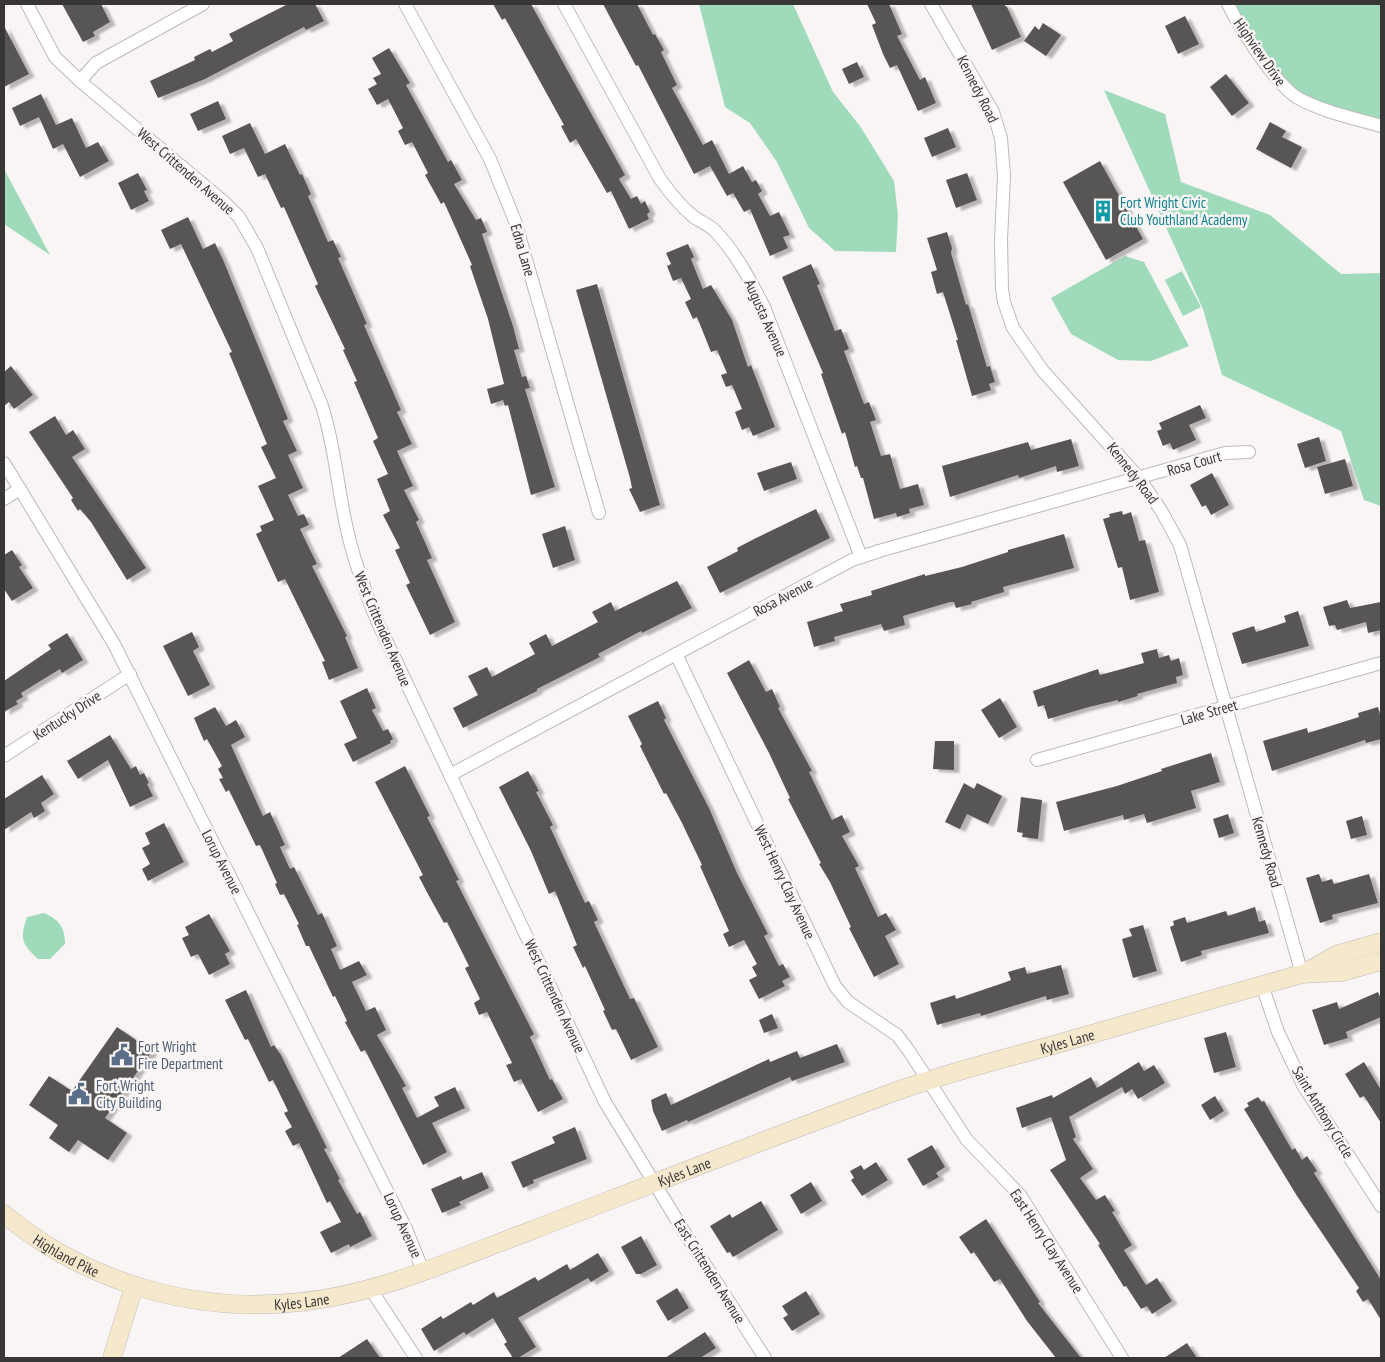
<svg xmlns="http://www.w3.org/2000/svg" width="1385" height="1362" viewBox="0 0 1385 1362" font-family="'PT Sans Narrow',sans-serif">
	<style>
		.green { fill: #9fdabb }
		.building { fill: #595655; filter: url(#shadow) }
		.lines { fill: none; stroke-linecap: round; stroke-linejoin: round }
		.street-casing { stroke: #bdbab8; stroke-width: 14 }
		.secondary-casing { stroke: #bdbab8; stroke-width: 19 }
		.street { stroke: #fff; stroke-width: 12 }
		.secondary { stroke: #f5e8cd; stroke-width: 18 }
		.labels { text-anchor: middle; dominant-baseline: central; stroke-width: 5; stroke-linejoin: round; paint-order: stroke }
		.street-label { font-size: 15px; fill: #383736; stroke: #f9f5f4 }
		.culture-label { font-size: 15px; fill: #0d838f; stroke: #f9f5f4; text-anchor: start }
		.service-label { font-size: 15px; fill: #4e5e75; stroke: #f9f5f4; text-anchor: start }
	</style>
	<defs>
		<filter id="shadow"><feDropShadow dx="5.5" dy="3" stdDeviation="1" flood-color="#0004"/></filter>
	</defs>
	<rect width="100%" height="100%" fill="#f9f5f4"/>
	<g class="green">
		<polygon points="699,4 793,4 833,92 860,126 894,181 898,215 896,252 835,251 809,228 777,162 750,123 725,107"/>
		<polygon points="1228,4 1381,4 1381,126 1299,99"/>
		<polygon points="1104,90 1165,114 1181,182 1270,215 1341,274 1381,273 1381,506 1364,500 1341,431 1222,375 1203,309"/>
		<polygon points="4,169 50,255 4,224"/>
		<polygon points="1125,256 1144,262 1189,346 1151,361 1118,360 1071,334 1051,298"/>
		<polygon points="1182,271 1201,307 1183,316 1165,280"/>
		<path d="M44 913C59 919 65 928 65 944L50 959H38C21 944 20 938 27 917Z"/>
	</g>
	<g class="building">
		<polygon points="62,4 101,4 110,22 93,32 95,36 83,42"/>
		<polygon points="288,4 315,4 324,21 306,30 304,27 205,79 158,98 150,81 195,60 194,57 210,49 212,52 233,41 229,34"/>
		<polygon points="493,4 531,4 625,175 619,179 631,199 637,196 641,204 645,201 650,212 647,214 649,219 629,229 611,191 607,193 576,139 570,143 561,126 564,125 505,18 502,20"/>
		<polygon points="603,4 637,4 653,35 655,34 664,50 661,52 677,85 672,88 703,145 712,140 729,174 743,166 752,182 756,180 762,191 758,194 770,216 779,212 790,235 783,237 788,248 770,256 750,209 744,212 733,193 727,196 710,166 694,174 638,65 636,66"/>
		<polygon points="867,4 889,4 902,34 897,36 920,80 925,77 936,103 918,111 897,65 890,68 883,54 872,25 876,23"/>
		<polygon points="971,4 1003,4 1007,7 1021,37 992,50"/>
		<polygon points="1185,16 1199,44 1178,54 1165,26"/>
		<polygon points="1043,23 1061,35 1046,56 1024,41 1035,26 1039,30"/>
		<polygon points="4,26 29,74 4,87"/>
		<polygon points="389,48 410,83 406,85 448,162 451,160 462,180 454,184 476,220 481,218 487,232 482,234 513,326 519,349 514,350 522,377 526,376 530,388 525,389 555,487 531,495 508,405 505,406 503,400 491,404 487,389 504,384 488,319 470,266 472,265 444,202 441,204 425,175 428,173 412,142 405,145 398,131 403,128 388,99 377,105 368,89 377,84 373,78 381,74 372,58"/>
		<polygon points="857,62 864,77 849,84 842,69"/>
		<polygon points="1226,74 1249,103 1232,116 1210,87"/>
		<polygon points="41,94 56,125 72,118 86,148 98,142 109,161 80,177 63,144 53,149 39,117 20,126 12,108"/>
		<polygon points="218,101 226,119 198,131 190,114"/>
		<polygon points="1270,122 1286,131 1282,137 1302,147 1291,168 1256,149"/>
		<polygon points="250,123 265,154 285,144 300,175 302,174 311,194 308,196 328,242 333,240 341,257 338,258 367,324 364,325 401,410 397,412 412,444 397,451 413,486 404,490 419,520 416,522 432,558 427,560 455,622 430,635 406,585 410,583 395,550 400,548 383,515 390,511 377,479 388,474 373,441 378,438 354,382 357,381 343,350 345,349 315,286 318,284 284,207 281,208 265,174 258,177 244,148 230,154 222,136"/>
		<polygon points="948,128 956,147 932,157 924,138"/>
		<polygon points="1100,161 1143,239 1106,260 1063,182"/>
		<polygon points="138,173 147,190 144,191 149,201 131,210 118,183"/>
		<polygon points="967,173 977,200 956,208 946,180"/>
		<polygon points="188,217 203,249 215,243 224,262 288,419 283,421 297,451 288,455 303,488 288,495 298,516 304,514 309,525 300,529 317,564 312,566 347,636 345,637 358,668 329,680 322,662 325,661 285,579 278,582 256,534 262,531 260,526 274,520 258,486 276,478 261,447 267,444 229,353 232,352 181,244 170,249 161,230"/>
		<polygon points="947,232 952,248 951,253 966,305 968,304 987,367 990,366 995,382 989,384 991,390 972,396 956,340 958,340 943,292 937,294 931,272 937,270 927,238"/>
		<polygon points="688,244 694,257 691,259 703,289 711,285 732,320 748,367 751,365 775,427 753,436 749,427 742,430 735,412 742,409 732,385 726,387 721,375 727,373 717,350 711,352 697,317 693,319 685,302 691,299 681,278 673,281 667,266 671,264 666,253"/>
		<polygon points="811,264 820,284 817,285 835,331 841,329 849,349 844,351 864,404 869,402 876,420 870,422 881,456 890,454 900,489 918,484 924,505 909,509 910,513 897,517 896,513 874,519 863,478 861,478 857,466 855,467 845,432 842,434 821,374 823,373 782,277"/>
		<polygon points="597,284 660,505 640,512 629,489 632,488 630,478 576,290"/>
		<polygon points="11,366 33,395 14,409 9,402 4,406 4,372"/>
		<polygon points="1200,405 1206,418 1189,425 1196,440 1173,450 1170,443 1163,446 1157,431 1162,429 1159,423"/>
		<polygon points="55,416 66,435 73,430 85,449 72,457 146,568 127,580 91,522 80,509 78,511 71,500 73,498 29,432"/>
		<polygon points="1319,437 1326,461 1305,468 1297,444"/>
		<polygon points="1071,439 1079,466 1057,472 1056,466 1019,478 1018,475 950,497 942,466 1028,442 1031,450"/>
		<polygon points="1345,459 1353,486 1325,494 1317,467"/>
		<polygon points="791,462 797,479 764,491 757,473"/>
		<polygon points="1212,473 1229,505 1211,515 1206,505 1202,507 1190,485"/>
		<polygon points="816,509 830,538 720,593 707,567 738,551 737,548 754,539"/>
		<polygon points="1122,511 1123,515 1131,512 1139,541 1145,540 1159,592 1130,600 1122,567 1118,568 1103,519 1110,517 1109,514"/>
		<polygon points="565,526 575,560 553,568 542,534"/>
		<polygon points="1064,534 1074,568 1003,587 1004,592 971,602 972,604 956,608 954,602 950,602 903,616 905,625 884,631 881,624 834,637 835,641 814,647 807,622 843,611 840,604 872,595 871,591 925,574 925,576 962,567 1008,552 1008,550"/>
		<polygon points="12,550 22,565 19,567 33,588 12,601 4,589 4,555"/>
		<polygon points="677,581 692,608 642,633 641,631 598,654 600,657 537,689 537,691 463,728 453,708 478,695 468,676 487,667 492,677 535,654 529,643 546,634 552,646 598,622 592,612 611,602 615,611"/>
		<polygon points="1347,600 1350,608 1381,602 1381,630 1368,633 1366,622 1337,630 1335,625 1329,626 1323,607"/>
		<polygon points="1298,611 1309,646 1242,664 1232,633 1254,626 1256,632 1286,622 1284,616"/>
		<polygon points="192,632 199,647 193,651 210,685 188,696 163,646"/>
		<polygon points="67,633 83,660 62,673 60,669 21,693 23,697 16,701 18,704 4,712 4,681 51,649 48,645"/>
		<polygon points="1157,649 1159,658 1169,655 1171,661 1179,658 1183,675 1176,677 1177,683 1137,694 1138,696 1118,702 1118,700 1089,707 1048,719 1044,705 1038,707 1033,691 1098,669 1100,675 1144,663 1141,653"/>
		<polygon points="749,660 766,692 772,689 780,707 778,708 812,771 809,772 832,820 842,815 850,832 842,836 859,866 855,868 878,917 886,913 896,930 885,936 899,964 874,977 849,928 851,927 830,882 819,864 821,863 788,799 790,798 769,753 727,673"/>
		<polygon points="367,688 376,708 372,710 383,731 388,729 393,739 390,741 391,743 353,762 344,744 357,738 340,701"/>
		<polygon points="1000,698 1017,727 999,738 981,710"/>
		<polygon points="658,701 666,718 664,720 709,808 737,873 768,934 764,936 779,966 783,964 790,977 782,981 785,986 759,999 749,980 757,976 752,967 757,964 744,940 729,947 723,934 729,931 700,866 702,865 682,823 666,793 664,794 640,746 642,744 628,716"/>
		<polygon points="215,707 226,726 236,720 245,737 231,745 263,816 270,812 285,845 280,847 290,869 294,867 318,915 322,913 337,946 331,949 340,970 359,961 367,975 352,982 366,1011 375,1007 386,1030 377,1035 406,1086 402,1088 417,1118 439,1106 434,1097 455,1087 465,1108 432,1123 447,1152 423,1165 365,1050 361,1052 345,1022 347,1021 335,996 333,997 309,946 306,946 297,925 299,924 284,894 280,895 275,884 277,883 260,845 256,846 229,790 226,792 219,779 223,778 218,769 222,766 207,739 204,741 194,718"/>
		<polygon points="1378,707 1381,718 1381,739 1366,743 1365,740 1272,771 1263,741 1307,728 1308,733 1359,717 1358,713"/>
		<polygon points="110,735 131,769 136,766 140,775 144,773 149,783 147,784 153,796 130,807 108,760 78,779 67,761"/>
		<polygon points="935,741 954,741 954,770 933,769"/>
		<polygon points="1211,753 1220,782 1191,791 1196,808 1147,823 1144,814 1124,820 1123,815 1064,831 1056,802 1117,786 1162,771 1161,769"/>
		<polygon points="405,766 430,816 427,817 459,880 456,881 534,1034 530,1037 550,1080 552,1079 563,1099 538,1112 521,1079 514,1082 506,1065 512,1063 487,1012 479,1015 474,1003 480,999 465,968 469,966 447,922 444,923 429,896 419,877 423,875 375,782"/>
		<polygon points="528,771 539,791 536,792 553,825 550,827 585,903 589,901 598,920 594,922 630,999 634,998 658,1047 631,1060 616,1029 612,1030 603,1011 605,1010 585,966 583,968 573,947 577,945 555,891 549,894 531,851 499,787"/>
		<polygon points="42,775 54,794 41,803 45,811 34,818 31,812 4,830 4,799"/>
		<polygon points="964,783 974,789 977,783 1002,796 988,824 967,814 960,829 945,822"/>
		<polygon points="1021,797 1042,800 1038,839 1022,837 1023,833 1017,832"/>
		<polygon points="1228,814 1234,833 1219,838 1213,819"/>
		<polygon points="1362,816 1367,835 1351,839 1346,821"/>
		<polygon points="164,823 184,862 148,881 142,869 150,864 142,848 150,844 145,833"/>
		<polygon points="1319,874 1322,882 1332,879 1334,884 1369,874 1378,903 1332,915 1333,919 1320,923 1306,878"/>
		<polygon points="1255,907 1259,922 1265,920 1269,933 1201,951 1202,955 1181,962 1170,927 1174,925 1173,921 1185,917 1187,923 1226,911 1228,916"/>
		<polygon points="209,914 230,951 225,954 230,964 209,975 198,954 191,957 182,938 189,935 185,927"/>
		<polygon points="1143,925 1157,971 1133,978 1122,939 1132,936 1129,929"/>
		<polygon points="1061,965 1069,994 1047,1000 1046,996 981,1016 980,1013 937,1025 930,1003 955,995 956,999 1006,982 1011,980 1008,972 1025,967 1027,974"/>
		<polygon points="246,990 271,1047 274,1045 281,1055 327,1148 324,1149 340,1179 338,1180 357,1214 360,1212 372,1236 350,1247 349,1244 331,1253 320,1232 341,1222 330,1201 327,1203 299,1143 293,1146 285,1131 292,1127 284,1113 288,1111 273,1080 269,1082 248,1039 245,1040 225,1000"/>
		<polygon points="1378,992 1381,999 1381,1017 1346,1032 1348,1038 1324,1045 1312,1010 1337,1002 1339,1009"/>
		<polygon points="772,1014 778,1028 764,1033 759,1020"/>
		<polygon points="117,1027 152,1051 105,1118 127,1133 108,1160 78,1140 69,1152 49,1138 58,1125 29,1105 49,1076 72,1091"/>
		<polygon points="1226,1032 1236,1067 1214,1073 1204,1038"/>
		<polygon points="837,1044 845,1062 792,1081 790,1077 688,1122 687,1120 662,1131 653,1111 651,1100 666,1093 671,1105 769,1059 770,1062 797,1051 800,1058"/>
		<polygon points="1139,1062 1144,1071 1154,1065 1165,1083 1138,1099 1132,1089 1125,1094 1122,1087 1069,1117 1076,1137 1073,1139 1093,1169 1080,1178 1096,1200 1105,1195 1115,1211 1112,1212 1132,1245 1124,1250 1146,1285 1157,1278 1172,1301 1152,1314 1147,1306 1141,1309 1126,1286 1124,1287 1098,1245 1100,1244 1050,1170 1066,1160 1051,1117 1022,1128 1016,1108 1052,1095 1053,1098 1091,1077 1097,1088"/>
		<polygon points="1364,1062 1381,1090 1381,1123 1364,1096 1360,1098 1345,1074"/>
		<polygon points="1215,1096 1224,1111 1210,1120 1201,1105"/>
		<polygon points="1258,1097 1262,1102 1264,1101 1292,1150 1295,1148 1302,1160 1307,1156 1317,1171 1314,1173 1381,1280 1381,1320 1368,1299 1363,1302 1356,1291 1359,1288 1297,1196 1244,1109 1249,1106 1247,1103"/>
		<polygon points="575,1127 587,1159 533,1180 534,1183 523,1188 511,1162 555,1143 552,1137"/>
		<polygon points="932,1145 945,1167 936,1173 939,1177 923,1186 907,1159"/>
		<polygon points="876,1162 888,1180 862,1196 851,1180 854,1178 850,1171 861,1165 864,1170"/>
		<polygon points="482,1172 489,1188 459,1202 461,1205 442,1213 431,1189 461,1176 463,1180"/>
		<polygon points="811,1182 822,1201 801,1214 790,1195"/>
		<polygon points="761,1201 778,1230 733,1257 730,1252 727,1253 710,1226 730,1214 732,1218"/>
		<polygon points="986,1219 1040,1302 1038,1303 1081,1358 1056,1358 1027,1321 1000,1279 994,1282 974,1252 971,1254 959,1237"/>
		<polygon points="641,1236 657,1265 641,1274 636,1274 621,1247"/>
		<polygon points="598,1253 609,1271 591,1282 588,1278 518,1318 536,1347 518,1358 513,1358 504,1344 507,1342 493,1318 466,1335 464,1332 434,1351 421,1329 441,1316 443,1319 471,1302 473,1305 494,1292 497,1298 535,1277 538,1281 567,1264 570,1270"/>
		<polygon points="677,1288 689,1308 668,1321 656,1301"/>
		<polygon points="806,1291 820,1314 792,1331 783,1318 788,1315 782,1306"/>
		<polygon points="705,1332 716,1348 700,1358 665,1358"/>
		<polygon points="367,1339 380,1358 338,1358"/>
		<polygon points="1187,1343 1197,1358 1164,1358"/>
	</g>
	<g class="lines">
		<g class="street-casing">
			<g id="street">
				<path d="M27 4 55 57 80 81 224 202 239 217 257 248 322 406C334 443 337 482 345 520 352 556 364 589 378 623L605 1102 683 1230 765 1358"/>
				<polyline points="405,4 490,159 515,221 599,513"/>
				<path d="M564 4 660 179C670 193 680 206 694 217 701 222 710 225 716 232 736 253 750 280 764 307L861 557"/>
				<polyline points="931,4 993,112 1001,138 1004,176 1001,240 1002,289 1004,302 1013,328 1043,371 1139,478 1162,512 1180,545 1302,974"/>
				<path d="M1228 4C1239 27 1276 85 1298 98 1323 112 1354 118 1381 126"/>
				<polyline points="80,81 96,63 203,4"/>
				<polyline points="4,463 114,644 406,1229 423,1271"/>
				<polyline points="4,499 20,489"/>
				<polyline points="676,654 835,986 848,1002 897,1035 909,1051 967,1140 1020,1195 1122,1358"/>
				<polyline points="4,756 130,674"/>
				<polyline points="1037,760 1381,663"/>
				<polyline points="450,775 852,560 879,551 1225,453 1249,452"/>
				<polyline points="1262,985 1278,1032 1303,1085 1381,1206"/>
				<polyline points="370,1288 416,1358"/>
			</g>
		</g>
		<g class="secondary-casing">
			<g id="secondary">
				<polyline points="1308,971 1336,955 1381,942"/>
				<path id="s1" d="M4 1214C85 1282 194 1314 300 1302 379 1294 455 1259 530 1231 652 1184 774 1136 897 1091 947 1073 999 1060 1050 1046 1134 1022 1218 997 1302 974L1342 972 1381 961"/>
				<polyline points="112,1358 134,1286"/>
			</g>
		</g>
		<use href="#street" class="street"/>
		<use href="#secondary" class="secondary"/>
	</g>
	<defs>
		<g id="building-bare" transform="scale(1.725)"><path d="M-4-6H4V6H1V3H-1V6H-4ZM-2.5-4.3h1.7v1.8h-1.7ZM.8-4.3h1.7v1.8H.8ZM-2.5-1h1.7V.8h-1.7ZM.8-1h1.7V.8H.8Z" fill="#0f9aa8" stroke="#f9f5f4" stroke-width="2.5" paint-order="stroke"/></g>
		<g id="civic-bare" transform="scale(1.725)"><path d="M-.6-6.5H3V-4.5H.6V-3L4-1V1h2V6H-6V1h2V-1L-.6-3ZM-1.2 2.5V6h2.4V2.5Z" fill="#5c6f8a" stroke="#f9f5f4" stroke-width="2.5" paint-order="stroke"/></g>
	</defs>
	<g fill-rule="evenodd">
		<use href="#building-bare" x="1103" y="211"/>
		<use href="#civic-bare" x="122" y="1055"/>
		<use href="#civic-bare" x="79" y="1094"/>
	</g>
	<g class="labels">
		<g class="street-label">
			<text transform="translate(1260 52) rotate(55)">Highview Drive</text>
			<text transform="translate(978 89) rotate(63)">Kennedy Road</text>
			<text transform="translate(186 171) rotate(41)">West Crittenden Avenue</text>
			<text transform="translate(523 250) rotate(74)">Edna Lane</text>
			<text transform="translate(766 318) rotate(66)">Augusta Avenue</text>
			<text transform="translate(1194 463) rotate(-16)">Rosa Court</text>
			<text transform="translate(1133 473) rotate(52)">Kennedy Road</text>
			<text transform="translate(783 597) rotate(-28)">Rosa Avenue</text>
			<text transform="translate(383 629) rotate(67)">West Crittenden Avenue</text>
			<text transform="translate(1209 712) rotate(-16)">Lake Street</text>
			<text transform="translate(67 715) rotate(-33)">Kentucky Drive</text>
			<text transform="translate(1267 852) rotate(74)">Kennedy Road</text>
			<text transform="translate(222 862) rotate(63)">Lorup Avenue</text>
			<text transform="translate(785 882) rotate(65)">West Henry Clay Avenue</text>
			<text transform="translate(555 996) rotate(65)">West Crittenden Avenue</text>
			<text stroke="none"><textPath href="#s1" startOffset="1129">Kyles Lane</textPath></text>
			<text transform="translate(1323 1112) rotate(59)">Saint Anthony Circle</text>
			<text stroke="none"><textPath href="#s1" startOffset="724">Kyles Lane</textPath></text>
			<text transform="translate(403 1225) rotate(65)">Lorup Avenue</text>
			<text transform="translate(1047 1241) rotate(57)">East Henry Clay Avenue</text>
			<text stroke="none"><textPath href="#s1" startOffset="75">Highland Pike</textPath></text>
			<text transform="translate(710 1271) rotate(58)">East Crittenden Avenue</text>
			<text stroke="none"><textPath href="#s1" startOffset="319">Kyles Lane</textPath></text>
		</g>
		<g class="culture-label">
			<text x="1120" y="202">Fort Wright Civic<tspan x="1120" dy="17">Club Youthland Academy</tspan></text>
		</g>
		<g class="service-label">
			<text x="138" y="1046">Fort Wright<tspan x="138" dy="17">Fire Department</tspan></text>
			<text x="96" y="1085">Fort Wright<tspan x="96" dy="17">City Building</tspan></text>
		</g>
	</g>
	<rect width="1385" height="1362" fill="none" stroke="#383736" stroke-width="10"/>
</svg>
